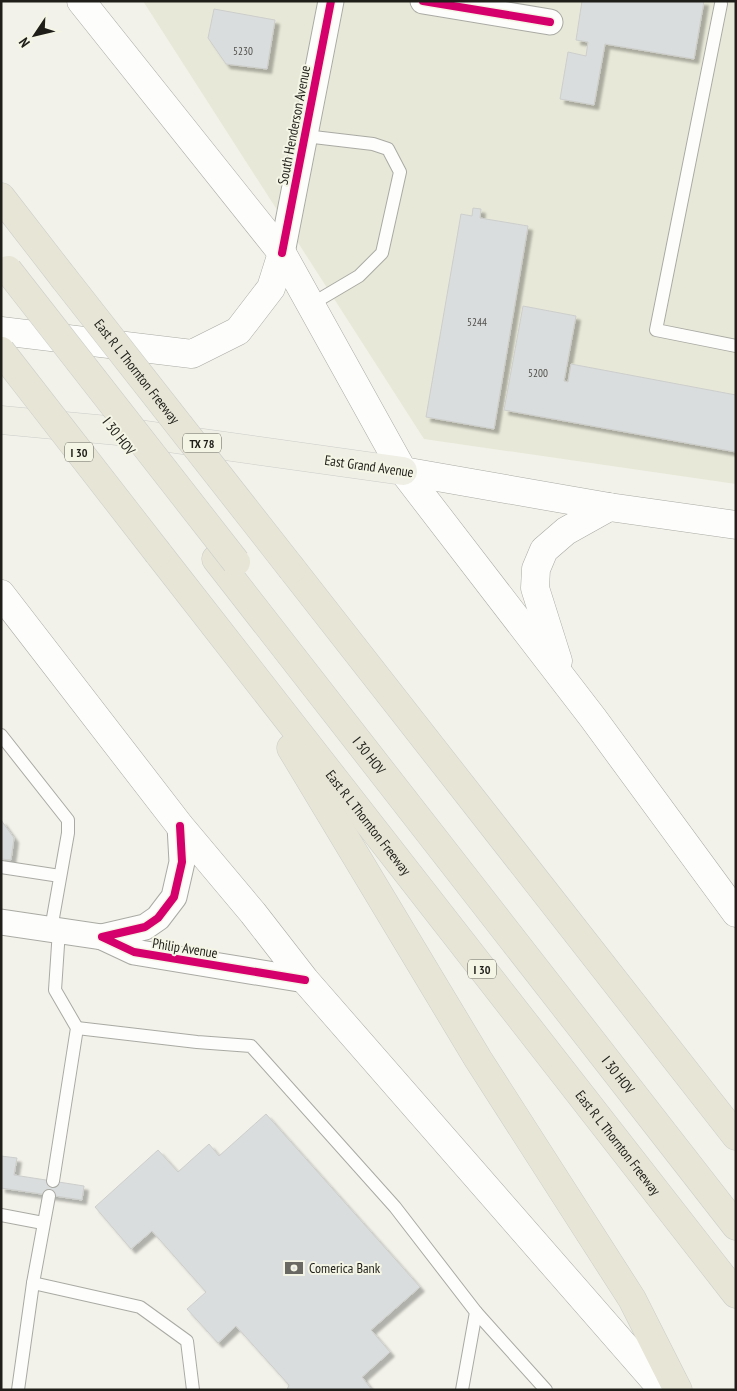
<svg xmlns="http://www.w3.org/2000/svg" width="737" height="1391" viewBox="0 0 737 1391" font-family="'PT Sans Narrow',sans-serif">
	<style>
		.built { fill: #e8e8d8 }
		.building { fill: #dadddd; stroke: #cccecc; filter: url(#shadow) }
		.lines { fill: none; stroke-linecap: round; stroke-linejoin: round }
		.service-casing { stroke: #aaaaa4; stroke-width: 14 }
		.minor-casing { stroke: #aaaaa4; stroke-width: 27 }
		.secondary-casing { stroke: #aaaaa4; stroke-width: 29 }
		.primary-casing { stroke: #cdcdca; stroke-width: 29 }
		.motorway-casing { stroke: #cdcdca; stroke-width: 29 }
		.service { stroke: #fdfdfc; stroke-width: 12 }
		.minor { stroke: #fdfdfc; stroke-width: 25 }
		.secondary { stroke: #fdfdfc; stroke-width: 28 }
		.primary { stroke: #efefe5; stroke-width: 28 }
		.motorway { stroke: #e6e5d6; stroke-width: 28 }
		.motorway-bridge-casing { stroke: #cdcdca; stroke-width: 29; stroke-linecap: butt }
		.motorway-bridge { stroke: #e6e5d6; stroke-width: 28 }
		.cycleway-casing { stroke: #f5f5e6; stroke-width: 11 }
		.cycleway { stroke: #d6006c; stroke-width: 8 }
		.labels { text-anchor: middle; dominant-baseline: central; stroke-width: 4; stroke-linejoin: round; paint-order: stroke }
		.number-label { font-size: 11px; fill: #51514d }
		.shield { fill: #f5f5e6; stroke: #5f5e56; stroke-width: 1 }
		.shield-label { font-size: 12px; font-weight: bold; fill: #1f1e19 }
		.street-label { font-size: 14px; fill: #1f1e19; stroke: #f5f5e6 }
		.poi-label { font-size: 14px; fill: #1f1e19; stroke: #f5f5e6; text-anchor: start }
	</style>
	<defs>
		<filter id="shadow"><feDropShadow dx="4.5" dy="4.5" stdDeviation="1" flood-color="#0004"/></filter>
	</defs>
	<rect width="100%" height="100%" fill="#f2f2ea"/>
	<polygon class="built" points="143,1 736,1 736,484 424,439"/>
	<g class="building">
		<polygon points="582,1 704,1 694,59 605,44 594,105 560,99 568,52 586,56 588,42 576,40"/>
		<polygon points="214,9 275,20 267,69 226,64 208,38"/>
		<polygon points="473,208 481,209 480,218 528,226 494,429 426,417 461,214 472,216"/>
		<polygon points="523,306 576,316 564,381 568,382 571,364 736,395 736,452 504,410"/>
		<polygon points="1,820 14,838 11,860 1,859"/>
		<polygon points="266,1114 420,1287 371,1330 390,1352 362,1377 372,1390 287,1390 289,1385 236,1326 218,1343 187,1309 206,1292 152,1231 131,1249 95,1207 158,1150 178,1172 209,1144 219,1156"/>
		<polygon points="1,1156 17,1158 14,1175 84,1186 82,1200 1,1188"/>
	</g>
	<g class="lines">
		<g class="service-casing">
			<g id="service">
				<polyline points="721,4 656,330 736,346"/>
				<polyline points="305,136 373,144 388,149 400,172 382,253 359,276 310,305"/>
				<polyline points="1,735 68,820 68,833 51,929"/>
				<polyline points="1,867 60,876"/>
				<polyline points="77,1028 197,1042 251,1046 395,1207 476,1312 462,1390"/>
				<polyline points="53,1181 77,1028 55,990 59,930"/>
				<polyline points="1,1215 43,1223"/>
				<polyline points="33,1283 140,1307 187,1341 193,1390"/>
				<polyline points="476,1312 546,1390"/>
				<polyline points="18,1390 33,1283 49,1196"/>
			</g>
		</g>
		<g class="minor-casing">
			<g id="minor">
				<polyline points="423,1 550,22"/>
				<polyline points="282,253 331,1"/>
				<polyline points="180,826 182,862 174,897 158,918 145,927 102,937 134,952 305,980"/>
				<polyline points="1,922 102,937"/>
			</g>
		</g>
		<g class="secondary-casing">
			<g id="secondary">
				<polyline points="81,1 282,253 403,471 593,718 736,913"/>
				<polyline points="1,331 192,354 238,331 271,288 282,253"/>
				<polyline points="403,471 609,507 736,525"/>
				<polyline points="1,594 180,826 253,913 305,980 663,1390"/>
				<polyline points="558,661 535,588 536,569 544,550 566,531 609,507"/>
			</g>
		</g>
		<g class="primary-casing">
			<polyline id="primary" points="1,420 118,431 403,471"/>
		</g>
		<g class="motorway-casing">
			<g id="motorway">
				<polyline points="1,197 63,277"/>
				<path id="s1" d="M158 553 736 1294"/>
				<path id="s2" d="M216 559 736 1226"/>
				<polyline points="292,569 736,1136"/>
				<polyline points="291,748 478,1059 632,1299 678,1390"/>
			</g>
		</g>
		<use href="#service" class="service"/>
		<use href="#minor" class="minor"/>
		<use href="#secondary" class="secondary"/>
		<use href="#primary" class="primary"/>
		<use href="#motorway" class="motorway"/>
		<g class="motorway-bridge-casing">
			<g id="motorway-bridge">
				<polyline points="8,270 236,562"/>
				<path id="s3" d="M63 277 292 569"/>
				<polyline points="1,351 158,553"/>
			</g>
		</g>
		<use href="#motorway-bridge" class="motorway-bridge"/>
		<g class="cycleway-casing">
			<g id="cycleway">
				<polyline points="423,1 550,22"/>
				<polyline points="282,253 331,1"/>
				<polyline points="180,826 182,862 174,897 158,918 145,927 102,937 134,952 305,980"/>
			</g>
		</g>
		<use href="#cycleway" class="cycleway"/>
	</g>
	<defs>
		<g id="bank-bare" transform="scale(1.5)"><path d="M-6-4H6V4H-6ZM0-2.3a2.3 2.3 0 1 0 0 4.6a2.3 2.3 0 1 0 0-4.6Z" fill="#696862" stroke="#f5f5e6" stroke-width="2.5" paint-order="stroke"/></g>
	</defs>
	<g fill-rule="evenodd">
		<use href="#bank-bare" x="294" y="1268"/>
	</g>
	<g class="labels">
		<g class="number-label">
			<text x="243" y="51">5230</text>
			<text x="477" y="322">5244</text>
			<text x="538" y="373">5200</text>
		</g>
		<g class="shield">
			<rect x="183" y="433.5" width="38" height="19" rx="4"/>
			<rect x="65" y="442.5" width="28" height="19" rx="4"/>
			<rect x="468" y="959.5" width="28" height="19" rx="4"/>
		</g>
		<g class="shield-label">
			<text x="202" y="443">TX 78</text>
			<text x="79" y="452">I 30</text>
			<text x="482" y="969">I 30</text>
		</g>
		<g class="street-label">
			<text transform="translate(294 125) rotate(-79)">South Henderson Avenue</text>
			<text stroke="none"><textPath href="#s3" startOffset="120">East R L Thornton Freeway</textPath></text>
			<text transform="translate(119 436) rotate(52)">I 30 HOV</text>
			<text transform="translate(369 466) rotate(8)">East Grand Avenue</text>
			<text stroke="none"><textPath href="#s2" startOffset="249">I 30 HOV</textPath></text>
			<text stroke="none"><textPath href="#s1" startOffset="342">East R L Thornton Freeway</textPath></text>
			<text transform="translate(185 948) rotate(9)">Philip Avenue</text>
			<text stroke="none"><textPath href="#s2" startOffset="654">I 30 HOV</textPath></text>
			<text stroke="none"><textPath href="#s1" startOffset="748">East R L Thornton Freeway</textPath></text>
		</g>
		<g class="poi-label">
			<text x="309" y="1268">Comerica Bank</text>
		</g>
	</g>
	<rect width="737" height="1391" fill="none" stroke="#1f1e19" stroke-width="5"/>
	<g transform="translate(35 35) rotate(235)" stroke="#f5f5e6" stroke-width="4" paint-order="stroke">
	<path d="M0-4L9 19L0 12L-9 19Z" fill="#1f1e19"/>
	<text y="-8" font-size="14" font-weight="bold" text-anchor="middle" fill="#1f1e19">N</text>
	</g>
</svg>
